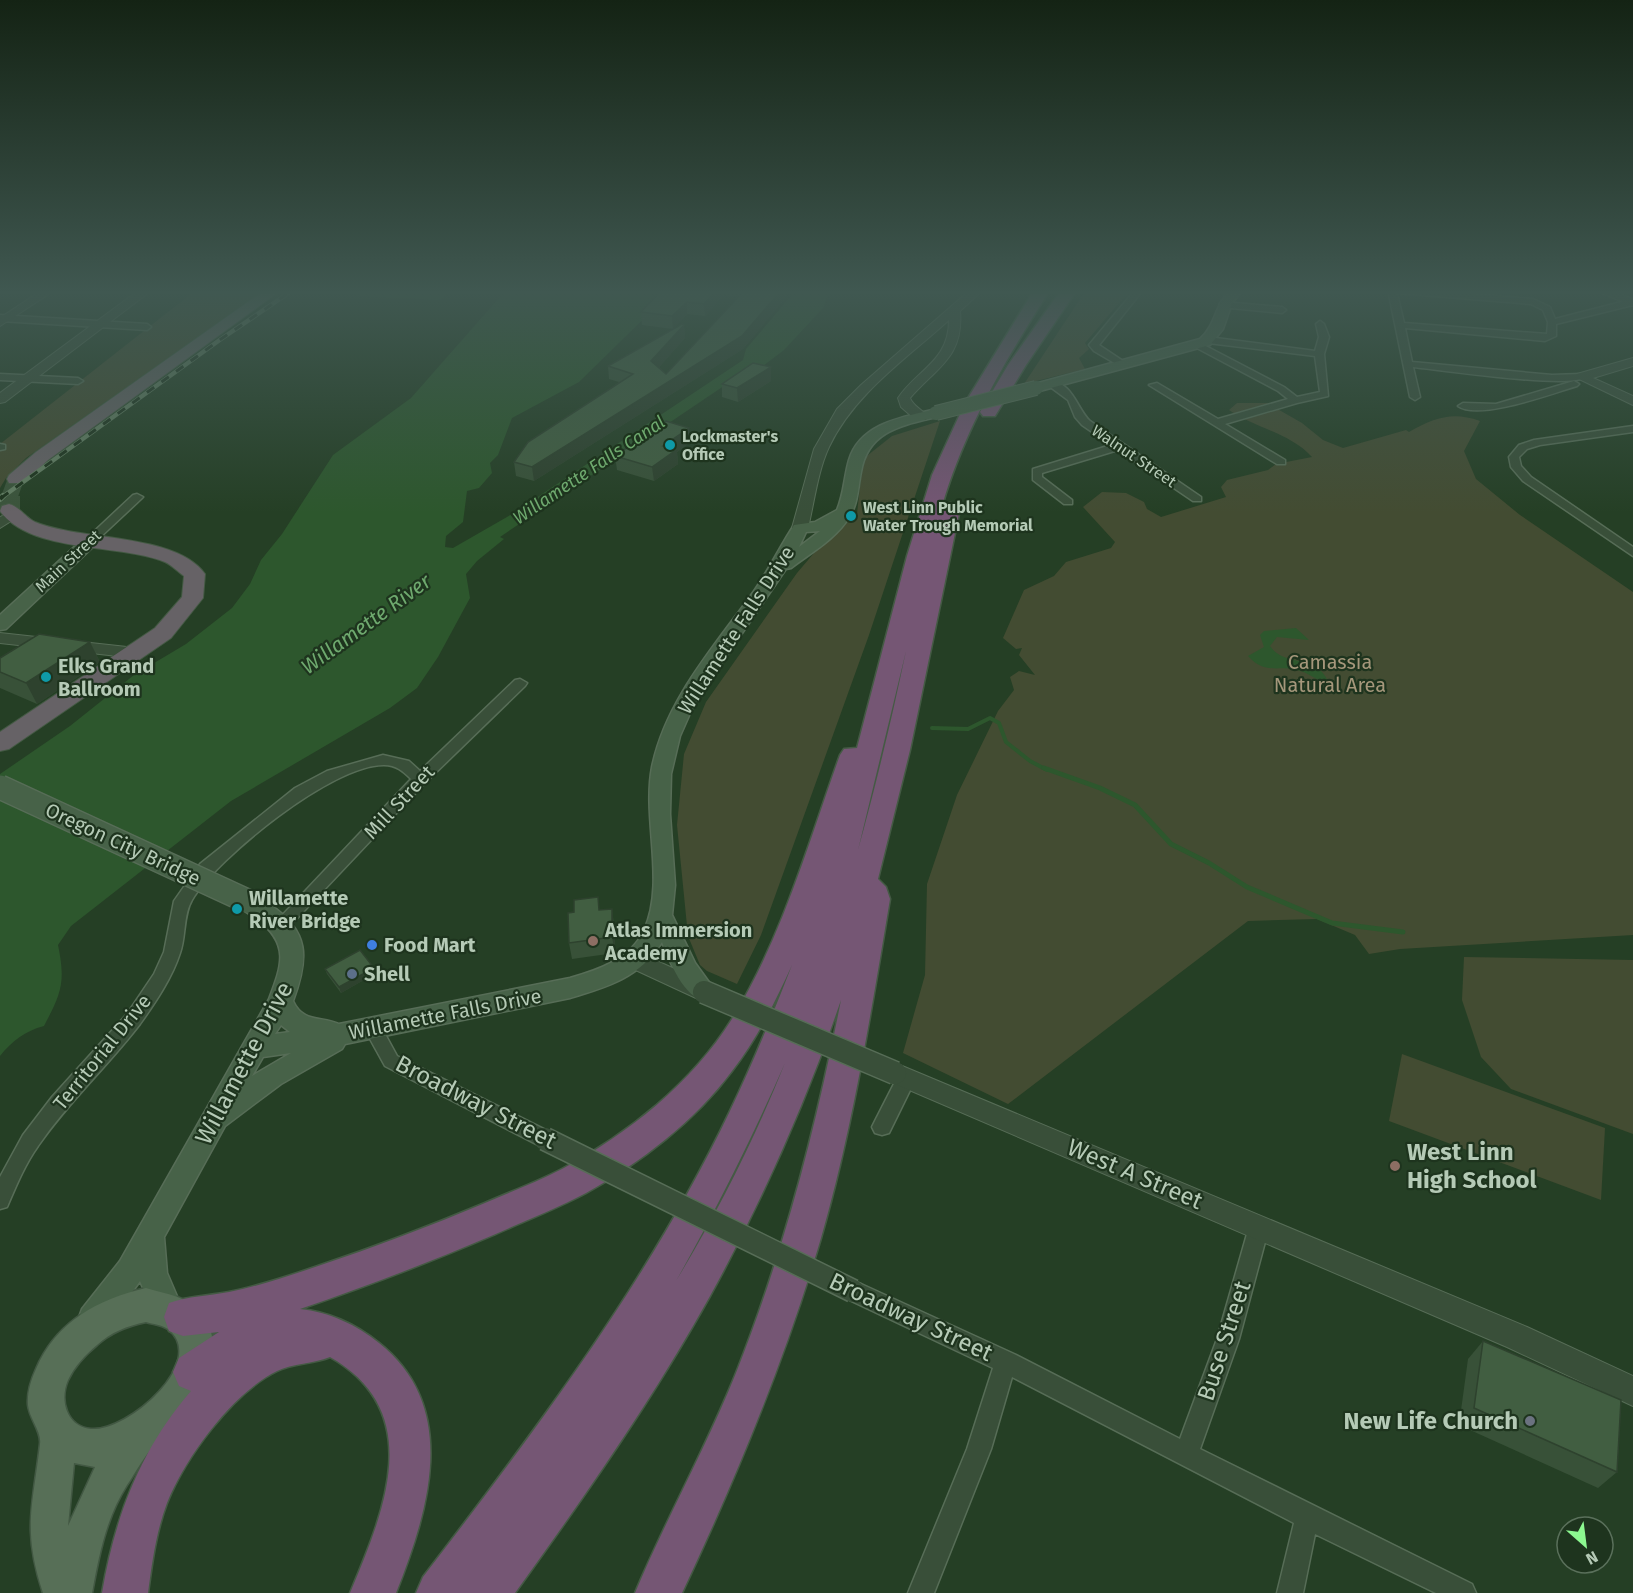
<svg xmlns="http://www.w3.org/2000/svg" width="1633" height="1593" viewBox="0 0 1633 1593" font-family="'Fira Sans',sans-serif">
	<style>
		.green { fill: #434c32 }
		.water { fill: #2d572d }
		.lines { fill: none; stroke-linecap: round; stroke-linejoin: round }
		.stream-far1 { stroke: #2d572d; stroke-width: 4 }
		.stream { stroke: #2d572d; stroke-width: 5 }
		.trunk-tunnel-far1 { stroke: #3b543b; stroke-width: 16; stroke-dasharray: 16 8; stroke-linecap: butt }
		.trunk-tunnel { stroke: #3b543b; stroke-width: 22; stroke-dasharray: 22 10; stroke-linecap: butt }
		.minor-casing { stroke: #576d57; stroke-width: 3 }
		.tertiary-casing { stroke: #576d57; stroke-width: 2 }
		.secondary-casing { stroke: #576d57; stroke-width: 3 }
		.primary-casing { stroke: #425843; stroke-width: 3 }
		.trunk-casing { stroke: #445a44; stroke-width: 2 }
		.motorway-casing { stroke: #445a44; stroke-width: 3 }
		.minor { fill: #394f39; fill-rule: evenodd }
		.tertiary { fill: #394f39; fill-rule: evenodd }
		.secondary { fill: #476248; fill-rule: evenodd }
		.primary { fill: #576f57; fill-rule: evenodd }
		.trunk { fill: #666266; fill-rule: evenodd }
		.motorway { fill: #755674; fill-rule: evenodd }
		.rail-far1-casing { stroke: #627d62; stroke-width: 4.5 }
		.rail-casing { stroke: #627d62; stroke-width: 6 }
		.rail-far1 { stroke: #1e341e; stroke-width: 3; stroke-dasharray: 9; stroke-linecap: butt }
		.rail { stroke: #1e341e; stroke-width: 4; stroke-dasharray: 11; stroke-linecap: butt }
		.minor-bridge-casing { stroke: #576d57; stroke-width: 25; stroke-linecap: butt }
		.tertiary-bridge-casing { stroke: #576d57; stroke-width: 25; stroke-linecap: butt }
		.secondary-bridge-far1-casing { stroke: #576d57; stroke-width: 16; stroke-linecap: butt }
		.secondary-bridge-casing { stroke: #576d57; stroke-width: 26; stroke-linecap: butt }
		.minor-bridge { stroke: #394f39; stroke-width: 22 }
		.tertiary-bridge { stroke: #394f39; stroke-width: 22 }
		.secondary-bridge-far1 { stroke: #476248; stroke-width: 14 }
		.secondary-bridge { stroke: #476248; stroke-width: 23 }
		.wall { fill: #385138 }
		.shaded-wall { fill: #2e422e }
		.building { fill: #415e41; stroke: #2e422e; stroke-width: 1.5 }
		.culture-dot { fill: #0f9aa8; stroke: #1e341e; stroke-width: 2 }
		.education-dot { fill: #8d6e63; stroke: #1e341e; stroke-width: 2 }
		.shop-dot { fill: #3f7fe0; stroke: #1e341e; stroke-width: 2 }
		.service-dot { fill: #5c6f8a; stroke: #1e341e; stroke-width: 2 }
		.worship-dot { fill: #6b7280; stroke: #1e341e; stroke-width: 2 }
		.labels { text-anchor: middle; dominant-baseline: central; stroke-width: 4.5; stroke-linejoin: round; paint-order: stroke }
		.far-poi-label { font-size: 16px; font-weight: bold; fill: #b5cab6; stroke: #1e341e; text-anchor: start }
		.far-street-label { font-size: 16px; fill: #b5cab6; stroke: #1e341e }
		.far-water-label { font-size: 18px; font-style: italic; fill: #6ea96e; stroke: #1e341e }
		.street-label { font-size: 20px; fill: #b5cab6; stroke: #1e341e }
		.park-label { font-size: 20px; fill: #a5977b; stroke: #1e341e }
		.poi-label { font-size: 20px; font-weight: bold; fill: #b5cab6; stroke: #1e341e; text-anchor: start }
		.water-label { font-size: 21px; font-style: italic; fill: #6ea96e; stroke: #1e341e }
		.near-street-label { font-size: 24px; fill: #b5cab6; stroke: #1e341e }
		.near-poi-label { font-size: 24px; font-weight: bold; fill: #b5cab6; stroke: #1e341e; text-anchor: start }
	</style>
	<rect width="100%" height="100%" fill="#253f25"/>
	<g class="green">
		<polygon points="196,290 264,290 26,458 6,478 0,488 0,444"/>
		<polygon points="1086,290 1130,290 1085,343 1089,349 1079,358 1085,369 1024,384"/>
		<path d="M1237 403H1267L1302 423 1323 440 1343 448 1406 430 1409 432C1434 418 1452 411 1480 421L1464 451 1476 479 1520 515 1633 592V935L1400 949 1369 954 1355 935 1317 919 1248 921 1008 1104 903 1053 925 975 927 884 957 795 998 711 1014 690 1010 677 1019 671 1035 675 1019 655 1022 648 1016 649 1003 638 1024 590 1054 576 1066 562 1111 548 1115 542 1083 507 1102 492 1126 493 1144 502 1147 509 1161 517 1226 497 1221 487 1227 480 1268 470 1276 464 1312 457C1290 433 1255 428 1229 410Z"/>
		<polygon points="940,421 869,635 761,935 737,984 707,971 700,965 688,936 677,825 684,754 706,702 797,573 814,553 857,514 863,459 892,436"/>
		<polygon points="1464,957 1633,960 1633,1134 1511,1089 1481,1057 1462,1000"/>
		<polygon points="1402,1054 1605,1128 1601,1200 1389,1121"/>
	</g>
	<g class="water">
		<polygon points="360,290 449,290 449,294 439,300 356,296"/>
		<path d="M506 290H673L579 382 512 418 498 455 490 463 492 473 479 488 467 491 463 522 446 536 445 547 453 548 512 514 743 360 746 349 796 290H832L826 298 824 307 784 350 763 366 746 371 500 537 504 539 477 561 466 574 470 598 438 657 417 688 390 708 231 801 71 926 58 945C66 983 61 993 44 1026 25 1031 12 1041 0 1056V774L70 726 134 675 186 644 232 608 250 584 261 560 282 534 333 455 411 398Z"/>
		<path d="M1296 628 1309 640 1277 637 1270 646C1285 668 1315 653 1328 681L1324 682C1315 679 1307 672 1297 670 1278 665 1265 675 1248 656L1264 647 1260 635 1264 631Z"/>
	</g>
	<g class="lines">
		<polyline class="stream-far1" points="932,728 968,729 990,718 999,723 1006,742 1030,761 1047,770"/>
		<polyline class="stream" points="1044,768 1100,788 1135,805 1171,844 1209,863 1247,887 1332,923 1403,932"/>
		<polyline class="trunk-tunnel-far1" points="9,498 16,479"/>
		<polyline class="trunk-tunnel" points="9,510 9,496"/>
		<g class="minor-casing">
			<g id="minor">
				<polygon points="1135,290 1143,290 1099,345 1126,363 1128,365 1123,368 1094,351 1089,345"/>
				<path d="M1388 290H1425L1533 299 1550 307 1555 319 1633 299V305L1556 324V336L1545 341 1405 328 1412 362 1552 375 1581 374 1586 377C1570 389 1441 370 1413 367L1420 397 1415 400 1410 397ZM1397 293 1531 304 1543 310 1548 322 1547 334 1404 323Z"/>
				<polygon points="1223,302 1282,307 1286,310 1282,313 1220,307 1220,303"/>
				<polygon points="0,315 147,324 151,327 147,330 0,321"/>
				<polygon points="1320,321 1324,324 1329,337 1324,354 1328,396 1297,403 1225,424 1285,460 1285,464 1277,464 1149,385 1157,383 1218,419 1288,399 1278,391 1195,347 1195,343 1198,342 1284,387 1297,397 1320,392 1315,356 1208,343 1203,340 1208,337 1315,351 1319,337 1316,324"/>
				<polygon points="0,374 78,378 83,381 78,384 0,380"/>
				<path d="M1574 381 1579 384 1577 386C1553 393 1479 421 1458 406L1463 403 1496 404Z"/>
				<path d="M1049 382C1072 380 1077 409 1090 421L1201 497V501H1193L1118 450 1042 473V477L1072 500V504H1064L1033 480V469L1111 445 1082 425 1075 417 1068 400 1049 386Z"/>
				<polygon points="1633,426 1633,432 1540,445 1527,449 1519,457 1521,466 1531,477 1633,547 1633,556 1523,481 1511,467 1509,457 1519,445 1534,440"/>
				<polygon points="0,444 5,445 5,449 0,450"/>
				<polygon points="137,494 143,497 141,499 94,543 86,543 86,539 133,495"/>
				<path d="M520 679 527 683 525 686 425 783 287 929 281 931 275 929 273 925 411 779C403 771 396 765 384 765 333 764 217 858 192 900 183 915 186 937 180 953 172 978 155 1003 140 1024 108 1066 68 1102 38 1146 25 1164 16 1186 7 1207L0 1209V1177L23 1135 52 1097 127 1014 154 974 164 952 174 901 200 864 295 788 327 771 383 755 409 761 420 771 515 680Z"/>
				<polygon points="373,1021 379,1023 397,1056 552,1133 555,1139 552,1145 545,1148 538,1145 385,1066 364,1028 367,1023"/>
				<polygon points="907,1070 914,1072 916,1078 889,1133 882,1135 875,1133 872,1127 875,1121 900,1072"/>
				<polygon points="1259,1217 1266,1220 1269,1227 1239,1339 1200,1449 1472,1584 1476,1593 1436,1593 1315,1534 1303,1593 1277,1593 1294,1523 1012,1377 991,1449 934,1593 908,1593 967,1449 993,1368 845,1298 842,1291 845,1284 853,1281 861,1284 1014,1354 1180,1439 1217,1339 1249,1227 1252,1220"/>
			</g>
		</g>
		<g class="tertiary-casing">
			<g id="tertiary">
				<polygon points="42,290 55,290 0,326 0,318"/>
				<polygon points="139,290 152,290 5,402 0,403 0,393"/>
				<path d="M970 290H983L960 311C964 357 937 367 910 398 913 406 923 410 928 417L926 420H916L901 407 898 398C918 369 949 361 949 320 906 359 854 394 829 447 818 470 814 503 808 528L805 531H795L792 528 814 449 837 409 861 385Z"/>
				<polygon points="1594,290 1610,290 1633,299 1633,306"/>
				<polygon points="1633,358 1633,366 1593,378 1633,396 1633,405 1575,377 1577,374"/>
				<polygon points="12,512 19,516 0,528 0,517"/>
				<polygon points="0,633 136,648 142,649 145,653 142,657 136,658 0,643"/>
				<polygon points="635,951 712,986 715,992 712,998 704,1001 696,998 627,966 624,960 627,954"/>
				<polygon points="895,1063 1527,1327 1633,1376 1633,1406 1507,1347 886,1080 883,1073 886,1066"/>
			</g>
		</g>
		<g class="secondary-casing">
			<g id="secondary">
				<path d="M1230 290H1243L1232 303 1223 329 1210 345 1036 392 1029 388 1031 385 1200 339C1216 325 1215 304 1230 290Z"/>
				<path d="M936 409 941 410 943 413 941 416C905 425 868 429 861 472 858 487 858 503 850 516 836 539 812 552 791 568L786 569 695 702 680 736 671 774 670 814 675 885 672 915 695 963 716 992 713 999C687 1008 670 962 662 942 641 977 607 987 570 998L345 1044 342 1049 281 1084 225 1126 164 1237 167 1273 182 1308 178 1318 167 1323 156 1318 140 1281 104 1331 93 1335 82 1331 78 1320 82 1309 120 1261 269 999C282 965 290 944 257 919 249 913 240 910 236 901L239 895C251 891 258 897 269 904 310 931 309 958 293 1001 303 1023 321 1016 339 1024L570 978C598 970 631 959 644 930 666 883 642 819 652 767 666 699 715 646 754 591 769 570 780 546 794 525L815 522 837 510C844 494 844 477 849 460 860 423 903 417 936 409ZM820 531 799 547 806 532ZM281 1025 290 1032 275 1034ZM291 1053 252 1076 263 1057Z"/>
				<polygon points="90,536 98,541 96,544 6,629 0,630 0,615 84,538"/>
			</g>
		</g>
		<g class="primary-casing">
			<path id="primary" d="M146 1288C159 1292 178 1295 189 1303 231 1330 210 1385 186 1416 178 1427 165 1434 156 1444 145 1454 136 1472 127 1485 106 1518 99 1555 92 1593H43C22 1529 33 1506 40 1444 42 1432 29 1418 28 1405 27 1392 31 1380 36 1369 56 1322 98 1299 146 1288ZM146 1322C153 1324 162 1325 168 1329 209 1361 128 1432 91 1429 67 1427 59 1401 68 1380 74 1367 86 1354 97 1345 111 1332 127 1326 146 1322ZM74 1463 95 1467 68 1526Z"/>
		</g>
		<g class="trunk-casing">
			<g id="trunk">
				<polygon points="265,290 281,290 48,460 23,483 9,483 7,479 9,475 36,452"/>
				<path d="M9 504C20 507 25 517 35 522 80 541 176 533 205 574L203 598 171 638 9 749 0 751V732L155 628 182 597 184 576C178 572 172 565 165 562 118 543 32 554 0 511L2 506Z"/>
			</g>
		</g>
		<g class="motorway-casing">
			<g id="motorway">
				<path d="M1034 290H1050C1006 359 965 427 942 506L950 503 957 505 960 509 910 750 878 879 886 887 890 899C871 1012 853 1127 821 1238 785 1360 736 1478 682 1593H635C666 1519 706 1448 736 1373 784 1252 816 1128 841 1000 806 1102 762 1201 710 1296 653 1399 584 1497 515 1593H416L423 1577C536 1430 650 1279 730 1111 753 1063 773 1014 792 965 775 1002 757 1039 732 1071 695 1121 640 1163 586 1193 556 1209 522 1222 491 1236 428 1263 364 1287 300 1309 329 1312 357 1325 379 1343 461 1408 428 1512 396 1593H350C384 1512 427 1412 330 1357 313 1364 293 1363 277 1371 232 1393 185 1458 167 1503 156 1532 152 1563 148 1593H102C115 1517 140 1450 191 1391L179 1386 173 1372 179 1358 219 1332 183 1336 169 1331 164 1317 169 1303C188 1296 208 1296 229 1292 259 1286 289 1276 318 1266 375 1247 430 1226 485 1203 510 1192 537 1182 562 1169 628 1134 692 1083 732 1019 782 938 808 844 840 755L844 749 857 748 907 556 932 475 965 403ZM906 651C892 718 876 785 858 850ZM785 1063C755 1138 718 1212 676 1281 716 1210 752 1138 785 1063Z"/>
				<polygon points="1061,290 1077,290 1026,365 995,416 983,416 980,412 1008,365"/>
			</g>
		</g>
		<use href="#minor" class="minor"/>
		<use href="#tertiary" class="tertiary"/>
		<use href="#secondary" class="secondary"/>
		<use href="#primary" class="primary"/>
		<use href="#trunk" class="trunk"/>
		<use href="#motorway" class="motorway"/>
		<g class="rail-far1-casing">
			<polyline id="rail-far1" points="1,498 221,339 293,290"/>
		</g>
		<g class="rail-casing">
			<polyline id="rail" points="0,499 3,496"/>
		</g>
		<use href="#rail-far1" class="rail-far1"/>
		<use href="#rail" class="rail"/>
		<g class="minor-bridge-casing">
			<polyline id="minor-bridge" points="545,1139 853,1291"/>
		</g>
		<g class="tertiary-bridge-casing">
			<polyline id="tertiary-bridge" points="704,992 895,1073"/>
		</g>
		<g class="secondary-bridge-far1-casing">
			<polyline id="secondary-bridge-far1" points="936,413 1036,388"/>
		</g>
		<g class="secondary-bridge-casing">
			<polyline id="secondary-bridge" points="0,787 247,901"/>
		</g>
		<use href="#minor-bridge" class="minor-bridge"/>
		<use href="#tertiary-bridge" class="tertiary-bridge"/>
		<use href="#secondary-bridge-far1" class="secondary-bridge-far1"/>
		<use href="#secondary-bridge" class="secondary-bridge"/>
	</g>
	<g class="wall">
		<polygon points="662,290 792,290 743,349 534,481 516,476 514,462 619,382 609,379 608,366 684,325 685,338 659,367 666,374 739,297 724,295 705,316 687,314 673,329 642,325 641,312"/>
		<polygon points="771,381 738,402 722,397 722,384"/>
		<polygon points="690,442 677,452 678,464 654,481 617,470 615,456"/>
		<polygon points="90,642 100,662 37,704 0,688 0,658"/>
		<polygon points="612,909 614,925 615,953 572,959 569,943 600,910"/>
		<polygon points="374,968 376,973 341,993 327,974 325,969"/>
		<polygon points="1483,1341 1617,1472 1598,1488 1459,1425 1468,1359"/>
	</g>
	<g class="shaded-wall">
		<polygon points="717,290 724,290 724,295 705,316 704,304"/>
		<polygon points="781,290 792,290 743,349 534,481 532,467 742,336"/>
		<polygon points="687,302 687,314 673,329 672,316"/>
		<polygon points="684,325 685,338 653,374 651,361"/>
		<polygon points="771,367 771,381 738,402 737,388"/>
		<polygon points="689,428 690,442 677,452 678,464 654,481 652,467 663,446"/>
		<polygon points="90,642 100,662 37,704 26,683"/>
		<polygon points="612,909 614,925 615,953 612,937"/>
		<polygon points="374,968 376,973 341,993 339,987"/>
	</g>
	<g class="building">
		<polygon points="662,290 717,290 704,304 687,302 672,316 641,312"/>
		<polygon points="745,290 781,290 742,336 532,467 514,462 528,442 633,374 608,366 682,324 684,325 651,361 666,374"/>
		<polygon points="753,363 771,367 737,388 722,384"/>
		<polygon points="666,421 689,428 663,446 676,450 652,467 615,456"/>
		<polygon points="39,634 90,642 26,683 0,672 0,658"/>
		<polygon points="598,897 599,910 612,909 612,937 569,943 568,913 574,912 574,900"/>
		<polygon points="360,950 374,968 339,987 325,969"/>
		<polygon points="1483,1341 1621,1400 1617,1472 1474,1408"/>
	</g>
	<linearGradient id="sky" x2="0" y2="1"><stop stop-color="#142314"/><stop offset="0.57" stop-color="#405851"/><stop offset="1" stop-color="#405851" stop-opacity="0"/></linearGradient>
	<rect width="1633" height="513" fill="url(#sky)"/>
	<g class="culture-dot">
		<circle cx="670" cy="445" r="6"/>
		<circle cx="851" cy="516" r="6"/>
		<circle cx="46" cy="677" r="6"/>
		<circle cx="237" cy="909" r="6"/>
	</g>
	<g class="education-dot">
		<circle cx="593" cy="941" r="6"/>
		<circle cx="1395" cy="1166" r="6"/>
	</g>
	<circle class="shop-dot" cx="372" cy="945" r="6"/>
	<circle class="service-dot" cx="352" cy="974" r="6"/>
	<circle class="worship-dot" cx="1530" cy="1421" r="6"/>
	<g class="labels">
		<g class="far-poi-label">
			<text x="682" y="436">Lockmaster's<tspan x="682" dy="18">Office</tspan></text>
			<text x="863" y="507">West Linn Public<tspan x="863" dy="18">Water Trough Memorial</tspan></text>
		</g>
		<g class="far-street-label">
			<text transform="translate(1134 456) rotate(34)">Walnut Street</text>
			<text transform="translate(68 561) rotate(-43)">Main Street</text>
		</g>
		<g class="far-water-label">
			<text transform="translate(589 470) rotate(-34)">Willamette Falls Canal</text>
		</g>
		<g class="street-label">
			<text transform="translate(736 630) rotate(-57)">Willamette Falls Drive</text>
			<text transform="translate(399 802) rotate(-47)">Mill Street</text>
			<text transform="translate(123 844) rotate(25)">Oregon City Bridge</text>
			<text transform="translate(445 1014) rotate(-11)">Willamette Falls Drive</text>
			<text transform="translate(102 1052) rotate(-51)">Territorial Drive</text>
		</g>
		<g class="park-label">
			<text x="1330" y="662">Camassia<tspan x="1330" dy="23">Natural Area</tspan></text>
		</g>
		<g class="poi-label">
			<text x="58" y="666">Elks Grand<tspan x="58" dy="23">Ballroom</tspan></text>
			<text x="249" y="898">Willamette<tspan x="249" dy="23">River Bridge</tspan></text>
			<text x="605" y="930">Atlas Immersion<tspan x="605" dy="23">Academy</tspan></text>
			<text x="384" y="945">Food Mart</text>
			<text x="364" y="974">Shell</text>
		</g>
		<g class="water-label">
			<text transform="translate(366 624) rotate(-36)">Willamette River</text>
		</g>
		<g class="near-street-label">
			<text transform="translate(244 1063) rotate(-62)">Willamette Drive</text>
			<text transform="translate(476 1102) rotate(27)">Broadway Street</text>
			<text transform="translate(1135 1174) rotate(23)">West A Street</text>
			<text transform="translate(911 1317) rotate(25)">Broadway Street</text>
			<text transform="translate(1224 1341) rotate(-72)">Buse Street</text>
		</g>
		<g class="near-poi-label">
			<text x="1407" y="1152">West Linn<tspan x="1407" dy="28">High School</tspan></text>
			<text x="1518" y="1421" text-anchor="end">New Life Church</text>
		</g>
	</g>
	<g transform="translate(1585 1545) rotate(152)"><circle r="28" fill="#1e341e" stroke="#5a705b" stroke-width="1.5"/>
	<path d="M0-4.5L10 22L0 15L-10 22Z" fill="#8cf890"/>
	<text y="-9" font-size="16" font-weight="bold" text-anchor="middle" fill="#b5cab6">N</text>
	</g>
</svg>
